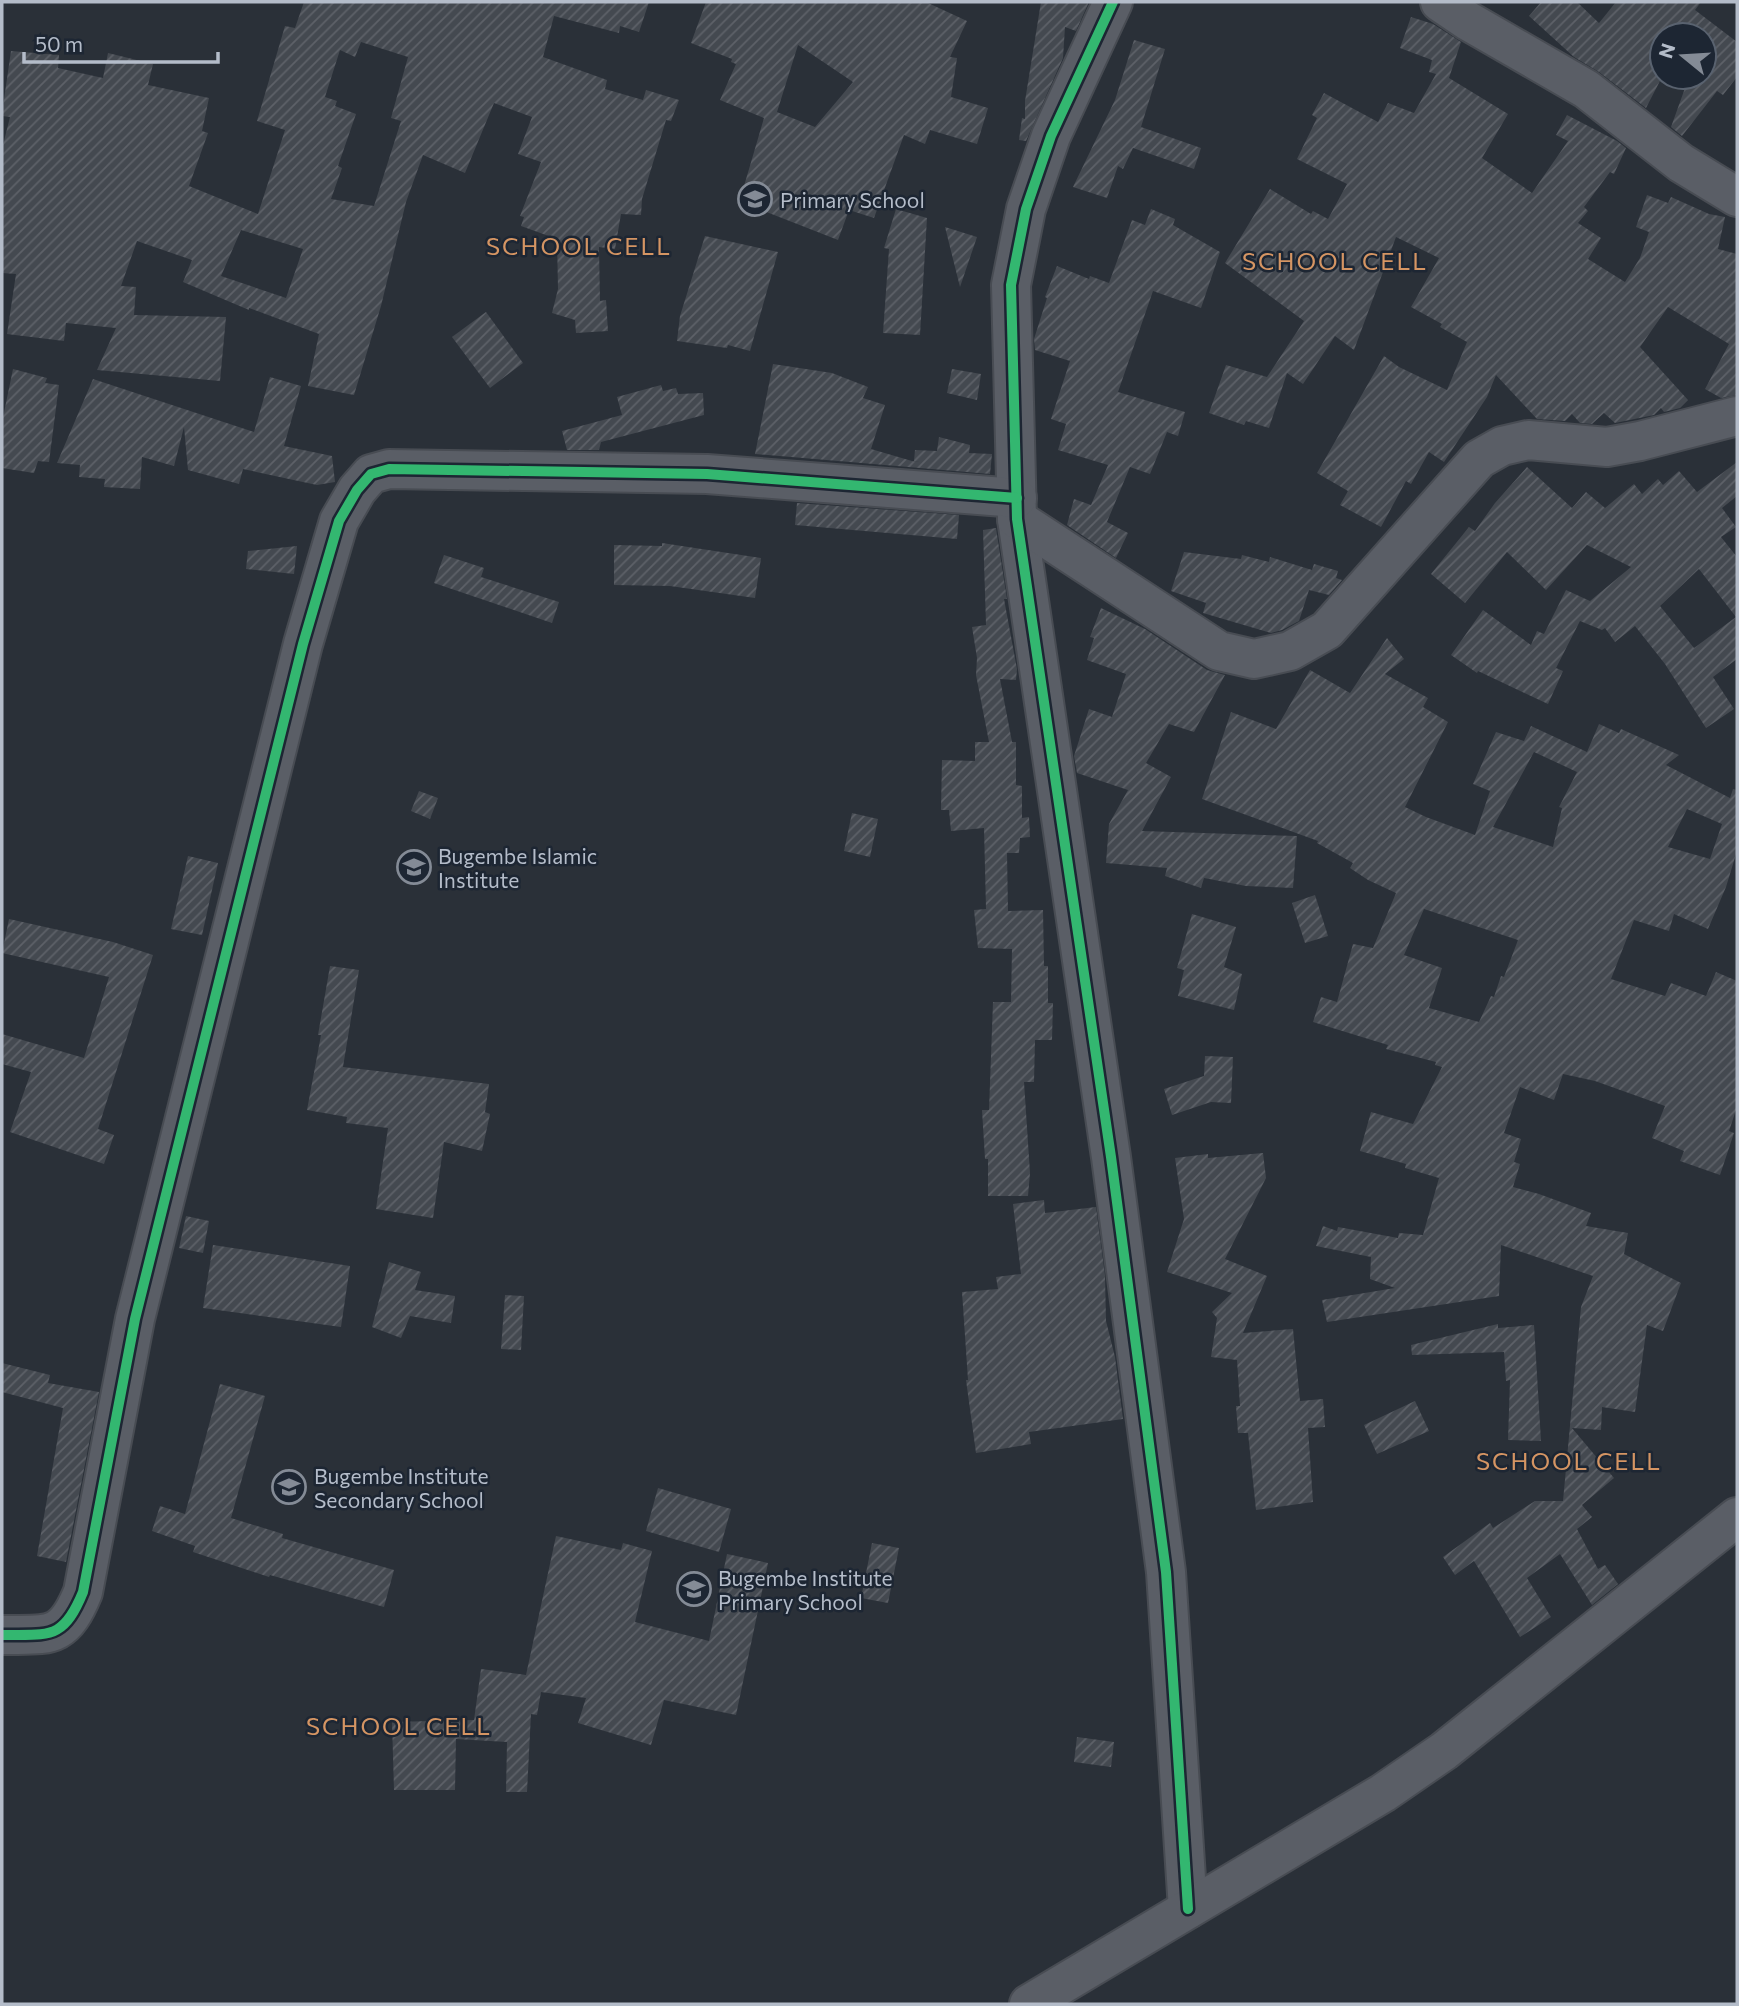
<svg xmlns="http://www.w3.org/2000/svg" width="1739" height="2006" viewBox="0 0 1739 2006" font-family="Commissioner,sans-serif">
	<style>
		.building { fill: url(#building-hatch); fill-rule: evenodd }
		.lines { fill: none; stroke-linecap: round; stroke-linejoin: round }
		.minor-casing { stroke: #484c53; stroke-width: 42 }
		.minor { stroke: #5a5e66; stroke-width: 38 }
		.cycleway-casing { stroke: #1d2633; stroke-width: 15 }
		.cycleway { stroke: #33b770; stroke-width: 10 }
		.labels { text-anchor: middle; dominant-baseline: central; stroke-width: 5; stroke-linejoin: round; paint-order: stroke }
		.poi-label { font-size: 21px; fill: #b4bcc9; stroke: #1d2633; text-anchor: start }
		.quarter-label { font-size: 24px; letter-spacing: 2px; fill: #d59563; stroke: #1d2633 }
	</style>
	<defs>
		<pattern id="building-hatch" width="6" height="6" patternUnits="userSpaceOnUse" patternTransform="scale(1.75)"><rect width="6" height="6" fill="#444950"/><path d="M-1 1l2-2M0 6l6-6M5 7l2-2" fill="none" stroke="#5d6168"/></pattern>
	</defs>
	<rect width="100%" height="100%" fill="#2a3038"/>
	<g class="building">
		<path d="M304 2H649L639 32 620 26 619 33 554 16 543 57 607 80 605 89 643 100 646 90 679 100 671 121 666 120 642 199 641 215 621 214 615 249 599 247 600 301 606 300 608 331 576 333 575 320 552 313 558 289 557 239 521 226 524 217 520 216 541 162 518 154 532 117 494 103 465 173 423 155 406 202 381 306 354 395 308 386 319 334 249 308V310L183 282 192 260 137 241 121 286 136 287 134 315 226 317 220 381 97 370 116 328 66 323 64 341 7 334 16 274 2 273V149L10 117 2 116V113L11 51 59 55 58 68 103 78 108 53 153 64 148 85 209 98 202 131 208 133 189 186 258 214 285 130 257 121 285 26 295 28ZM361 42 408 57 391 118 401 121 374 206 331 199 342 168 338 166 356 114 335 106 337 101 325 97 340 50 355 57ZM241 230 303 249 286 298 221 276Z"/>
		<path d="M706 2H926L967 21 950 57 957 58 951 97 988 108 977 144 930 130 925 144 904 135 874 218 849 210 838 240 759 209 766 192 744 186 764 118 720 100 736 64 731 62 732 59 691 43ZM798 45 853 82 815 127 777 112Z"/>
		<polygon points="1041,2 1089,2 1076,31 1065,27 1063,58 1026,141 1019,140 1022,118 1025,119 1025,101"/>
		<polygon points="1541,2 1577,2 1599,23 1616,2 1701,2 1695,10 1737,42 1737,77 1723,95 1717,91 1682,136 1671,127 1689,77 1704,77 1704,35 1662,35 1662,77 1646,108 1599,72 1574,57 1529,16"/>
		<polygon points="1411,17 1433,24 1461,42 1449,78 1508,114 1482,158 1532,193 1568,141 1556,135 1567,115 1617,141 1626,148 1614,174 1610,172 1584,207 1588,211 1578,223 1601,238 1588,259 1625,282 1640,258 1649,232 1636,227 1647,195 1668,203 1671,197 1709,214 1725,217 1718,249 1737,254 1737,395 1721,398 1705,389 1729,344 1668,307 1640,347 1688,400 1680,408 1664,412 1661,408 1654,415 1615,423 1604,413 1592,424 1580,423 1572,414 1565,421 1537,419 1496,375 1487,397 1444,462 1429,452 1411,484 1406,481 1381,527 1340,505 1348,491 1317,473 1384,356 1399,367 1447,390 1467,342 1440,327 1442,324 1411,307 1439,258 1396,237 1354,350 1335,336 1303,384 1287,373 1269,428 1246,421 1244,425 1209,413 1226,365 1267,377 1304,321 1225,263 1270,189 1311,214 1313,211 1328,219 1347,184 1297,159 1317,118 1312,115 1324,93 1378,122 1388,103 1414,113 1436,74 1429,72 1432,60 1400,48"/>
		<polygon points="1134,40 1165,49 1141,127 1201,148 1194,169 1133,148 1123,169 1118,166 1107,198 1073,187 1115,100"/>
		<polygon points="896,209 927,218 920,335 883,333 889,249 884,248"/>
		<polygon points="1151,209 1175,219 1173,225 1220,252 1201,308 1153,291 1118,392 1185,412 1178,436 1167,432 1150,474 1130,467 1107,522 1128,533 1116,558 1067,525 1074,499 1091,505 1108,465 1058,450 1066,424 1051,419 1070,361 1035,350 1034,339 1047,298 1045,297 1057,266 1089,279 1090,276 1109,283 1132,220 1145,225"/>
		<polygon points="945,227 977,237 960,287"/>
		<polygon points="705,236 778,252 750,351 728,345 727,348 677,341 680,316"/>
		<polygon points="486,312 523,363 490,388 452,337"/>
		<polygon points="773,364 832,373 868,387 863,398 885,405 871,449 912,461 920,462 914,461 915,450 937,451 939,437 970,445 969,453 992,454 990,474 755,454"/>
		<polygon points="13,369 47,378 45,383 59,385 49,462 38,461 34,473 2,468 2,422"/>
		<polygon points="952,369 981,374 977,400 947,393"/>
		<polygon points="270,377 301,386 284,446 332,456 335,482 317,485 243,469 239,484 188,470 184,427 174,466 142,457 140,489 104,487 105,479 79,477 80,465 57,463 93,379 254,432"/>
		<polygon points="661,385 663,391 676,388 678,394 703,393 704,415 601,442 599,450 567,450 562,431 622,415 617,397"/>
		<path d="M1737 462V496L1722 508 1736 527 1721 537 1737 557V659L1713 677 1734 709 1706 728 1665 664 1635 626 1615 642 1605 628 1602 630 1580 621 1556 668 1563 671 1548 704 1478 671 1477 673 1451 655 1483 610 1531 645 1537 631 1544 634 1566 590 1590 601 1631 567 1587 545 1546 590 1507 552 1465 603 1431 574 1469 527 1475 531 1495 503 1527 467 1572 508 1586 492 1605 508 1634 484 1642 494 1658 479 1663 485 1679 471 1697 492ZM1699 569 1736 617 1694 648 1660 606Z"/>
		<polygon points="797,503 959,515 957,539 795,525"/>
		<polygon points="996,528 1007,599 1004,599 1017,669 1016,680 1000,679 1012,742 1016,742 1016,785 1022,786 1022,818 1029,817 1030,837 1020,838 1019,853 1007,853 1008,911 1043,910 1044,966 1048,966 1048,1003 1053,1003 1052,1040 1035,1040 1034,1082 1024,1082 1030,1173 1028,1196 988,1196 988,1159 985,1159 982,1110 989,1110 993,1002 1011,1002 1012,949 978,948 974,910 986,909 984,828 951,831 949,810 941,810 942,760 975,761 975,742 989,742 976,675 977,658 972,627 986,625 983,530"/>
		<polygon points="662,543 761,558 755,598 670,586 614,585 614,545 662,546"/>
		<polygon points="297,546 294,574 246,569 248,551"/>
		<polygon points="1184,552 1241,559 1242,555 1269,562 1270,557 1312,570 1314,564 1338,571 1336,578 1342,580 1329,595 1309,590 1299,621 1282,630 1271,633 1203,613 1206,603 1171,591"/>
		<polygon points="444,555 484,568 481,577 559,602 552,623 434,583"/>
		<polygon points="1101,608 1145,629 1207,670 1225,675 1194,732 1169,724 1146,763 1171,777 1142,831 1297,836 1293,888 1246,886 1204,878 1201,888 1165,876 1167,868 1106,863 1109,824 1128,790 1077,773 1074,756 1089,709 1112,717 1126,674 1087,660 1094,638 1090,637"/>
		<path d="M1387 638 1404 659 1385 674 1428 698 1423 707 1448 722 1405 807 1426 817 1475 835 1490 791 1473 784 1496 732 1524 741 1531 726 1587 752 1599 724 1619 733 1621 729 1679 755 1666 765 1730 798 1733 789 1737 790V851L1726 887 1708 929 1674 914 1669 931 1634 920 1611 979 1665 996 1671 983 1706 996 1716 972 1737 981V1107L1729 1131 1734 1133 1720 1175 1680 1161 1684 1151 1652 1138 1665 1106 1595 1081 1563 1074 1554 1100 1520 1087 1504 1133 1521 1139 1514 1162 1520 1164 1513 1187 1539 1194 1591 1213 1586 1226 1628 1233 1624 1254 1681 1283 1663 1331 1647 1325 1635 1412 1602 1407 1601 1430 1572 1428 1614 1478 1582 1505 1592 1517 1577 1529 1598 1569 1605 1565 1618 1584 1592 1605 1560 1554 1527 1578 1551 1617 1520 1637 1474 1561 1455 1575 1443 1557 1490 1523 1493 1528 1535 1501H1563L1581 1307 1593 1276 1501 1245 1499 1296 1327 1322 1322 1300 1395 1288 1370 1279 1371 1257 1316 1246 1323 1226 1337 1231 1338 1227 1398 1238 1399 1233 1423 1235 1439 1178 1405 1168 1406 1164 1360 1151 1371 1112 1413 1124 1442 1067 1435 1065 1436 1062 1386 1049 1388 1045 1313 1022 1321 997 1337 1002 1353 944 1373 948 1396 893 1368 880 1350 868 1353 863 1317 843 1318 841 1202 799 1231 712 1276 729 1310 670 1350 693ZM1534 752 1577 772 1559 807 1562 808 1553 847 1493 827ZM1687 809 1722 824 1710 859 1668 847ZM1424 909 1518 940 1504 977 1501 976 1494 997 1491 996 1479 1022 1429 1008 1442 968 1404 955Z"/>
		<polygon points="419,791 438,798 430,819 411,811"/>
		<polygon points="852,813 878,819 870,857 844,851"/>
		<polygon points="188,856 218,863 202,935 171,929"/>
		<polygon points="1315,895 1328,936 1305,943 1292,903"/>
		<polygon points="1192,914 1236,927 1224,967 1242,974 1234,1010 1178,996 1184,970 1177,968"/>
		<polygon points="9,919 113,942 153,955 98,1129 114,1135 104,1164 10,1132 31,1072 2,1064 2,1034 84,1058 109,977 2,953"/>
		<polygon points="330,966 359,970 343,1067 489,1084 485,1112 490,1114 482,1151 444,1142 433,1218 376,1209 388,1128 346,1123 347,1117 307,1110 321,1035 318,1035"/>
		<polygon points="1205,1056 1233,1057 1231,1103 1211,1102 1172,1115 1164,1089 1204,1076"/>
		<polygon points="1263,1153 1266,1178 1225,1259 1267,1276 1243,1333 1293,1329 1300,1401 1323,1399 1325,1427 1308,1428 1313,1502 1256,1510 1248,1433 1238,1433 1236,1406 1240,1406 1237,1360 1211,1357 1217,1318 1212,1312 1232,1293 1167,1272 1184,1219 1175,1158 1208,1154 1208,1158"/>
		<polygon points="1044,1200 1045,1213 1096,1207 1105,1275 1106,1321 1115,1357 1123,1419 1029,1432 1031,1444 976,1453 966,1380 968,1380 962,1292 998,1289 996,1277 1021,1274 1013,1204"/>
		<polygon points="186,1216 209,1221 203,1253 179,1248"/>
		<polygon points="213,1245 350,1266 341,1327 203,1308"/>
		<polygon points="389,1262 421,1272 415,1290 455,1296 451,1323 410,1316 401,1338 372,1327"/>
		<polygon points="505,1295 524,1296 521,1350 501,1349"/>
		<polygon points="1498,1324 1498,1328 1534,1325 1541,1441 1508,1440 1510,1380 1506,1381 1504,1352 1412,1355 1411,1345"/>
		<polygon points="2,1363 50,1375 48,1383 99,1392 66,1562 37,1556 63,1408 2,1392"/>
		<polygon points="220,1384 265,1396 231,1518 283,1534 282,1538 394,1570 384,1607 270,1575 269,1577 193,1552 195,1546 152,1531 160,1506 185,1514"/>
		<polygon points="1415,1401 1429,1431 1377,1454 1364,1425"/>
		<polygon points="658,1488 731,1509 719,1552 646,1531"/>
		<polygon points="556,1536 621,1550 623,1543 652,1551 635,1622 709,1641 727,1554 768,1563 736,1715 664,1700 651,1745 578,1723 586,1698 541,1692 537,1715 531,1714 527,1792 506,1792 507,1742 456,1739 455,1790 394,1790 392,1722 474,1720 481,1669 526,1675"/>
		<polygon points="872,1543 899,1548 888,1603 861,1598"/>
		<polygon points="1077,1737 1114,1742 1111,1767 1074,1762"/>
	</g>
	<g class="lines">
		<g class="minor-casing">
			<g id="minor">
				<polyline points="1113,2 1051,136 1026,209 1011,285 1017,519 1111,1157 1166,1572 1188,1909"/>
				<polyline points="1440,2 1468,21 1586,89 1681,163 1737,197"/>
				<polyline points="1017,519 1219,651 1254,659 1290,651 1327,630 1479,459 1502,446 1528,440 1607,447 1640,441 1737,416"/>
				<path d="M2 1635C49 1634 63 1641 83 1592L135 1319 303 644 339 521 357 490 371 474 389 469 707 474 1017 498"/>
				<polyline points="1029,2004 1383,1793 1444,1751 1737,1517"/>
			</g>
		</g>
		<use href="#minor" class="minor"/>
		<g class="cycleway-casing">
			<g id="cycleway">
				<polyline points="1113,2 1051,136 1026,209 1011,285 1017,519 1111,1157 1166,1572 1188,1909"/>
				<path d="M2 1635C49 1634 63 1641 83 1592L135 1319 303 644 339 521 357 490 371 474 389 469 707 474 1017 498"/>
			</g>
		</g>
		<use href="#cycleway" class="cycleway"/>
	</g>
	<defs>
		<g id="school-ring" transform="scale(1.75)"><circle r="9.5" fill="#1d2633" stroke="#848b96" stroke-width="1.5"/><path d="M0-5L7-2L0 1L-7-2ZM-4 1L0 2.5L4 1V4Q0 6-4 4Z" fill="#848b96"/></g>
	</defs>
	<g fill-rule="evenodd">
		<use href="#school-ring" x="755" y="199"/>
		<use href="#school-ring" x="414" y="867"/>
		<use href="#school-ring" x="289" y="1487"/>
		<use href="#school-ring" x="694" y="1589"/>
	</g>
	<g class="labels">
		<g class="poi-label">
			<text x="780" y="199">Primary School</text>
			<text x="438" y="855">Bugembe Islamic<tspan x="438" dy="24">Institute</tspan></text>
			<text x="314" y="1475">Bugembe Institute<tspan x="314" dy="24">Secondary School</tspan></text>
			<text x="718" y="1577">Bugembe Institute<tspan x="718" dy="24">Primary School</tspan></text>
		</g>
		<g class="quarter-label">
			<text x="579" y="245">SCHOOL CELL</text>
			<text x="1335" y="260">SCHOOL CELL</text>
			<text x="1569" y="1460">SCHOOL CELL</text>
			<text x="399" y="1725">SCHOOL CELL</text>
		</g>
	</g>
	<rect width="1739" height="2006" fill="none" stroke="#b4bcc9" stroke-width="7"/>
	<g transform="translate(1683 56) rotate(288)"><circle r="33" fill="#1d2633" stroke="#59626f" stroke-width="2"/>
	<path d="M0-5L12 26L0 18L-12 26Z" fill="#848b96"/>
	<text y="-10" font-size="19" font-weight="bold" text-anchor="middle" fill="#b4bcc9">N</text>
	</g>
	<path d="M24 52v10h194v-10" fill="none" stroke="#b4bcc9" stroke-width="3.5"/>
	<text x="35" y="52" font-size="21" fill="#b4bcc9" stroke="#1d2633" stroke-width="5" paint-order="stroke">50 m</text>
</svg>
